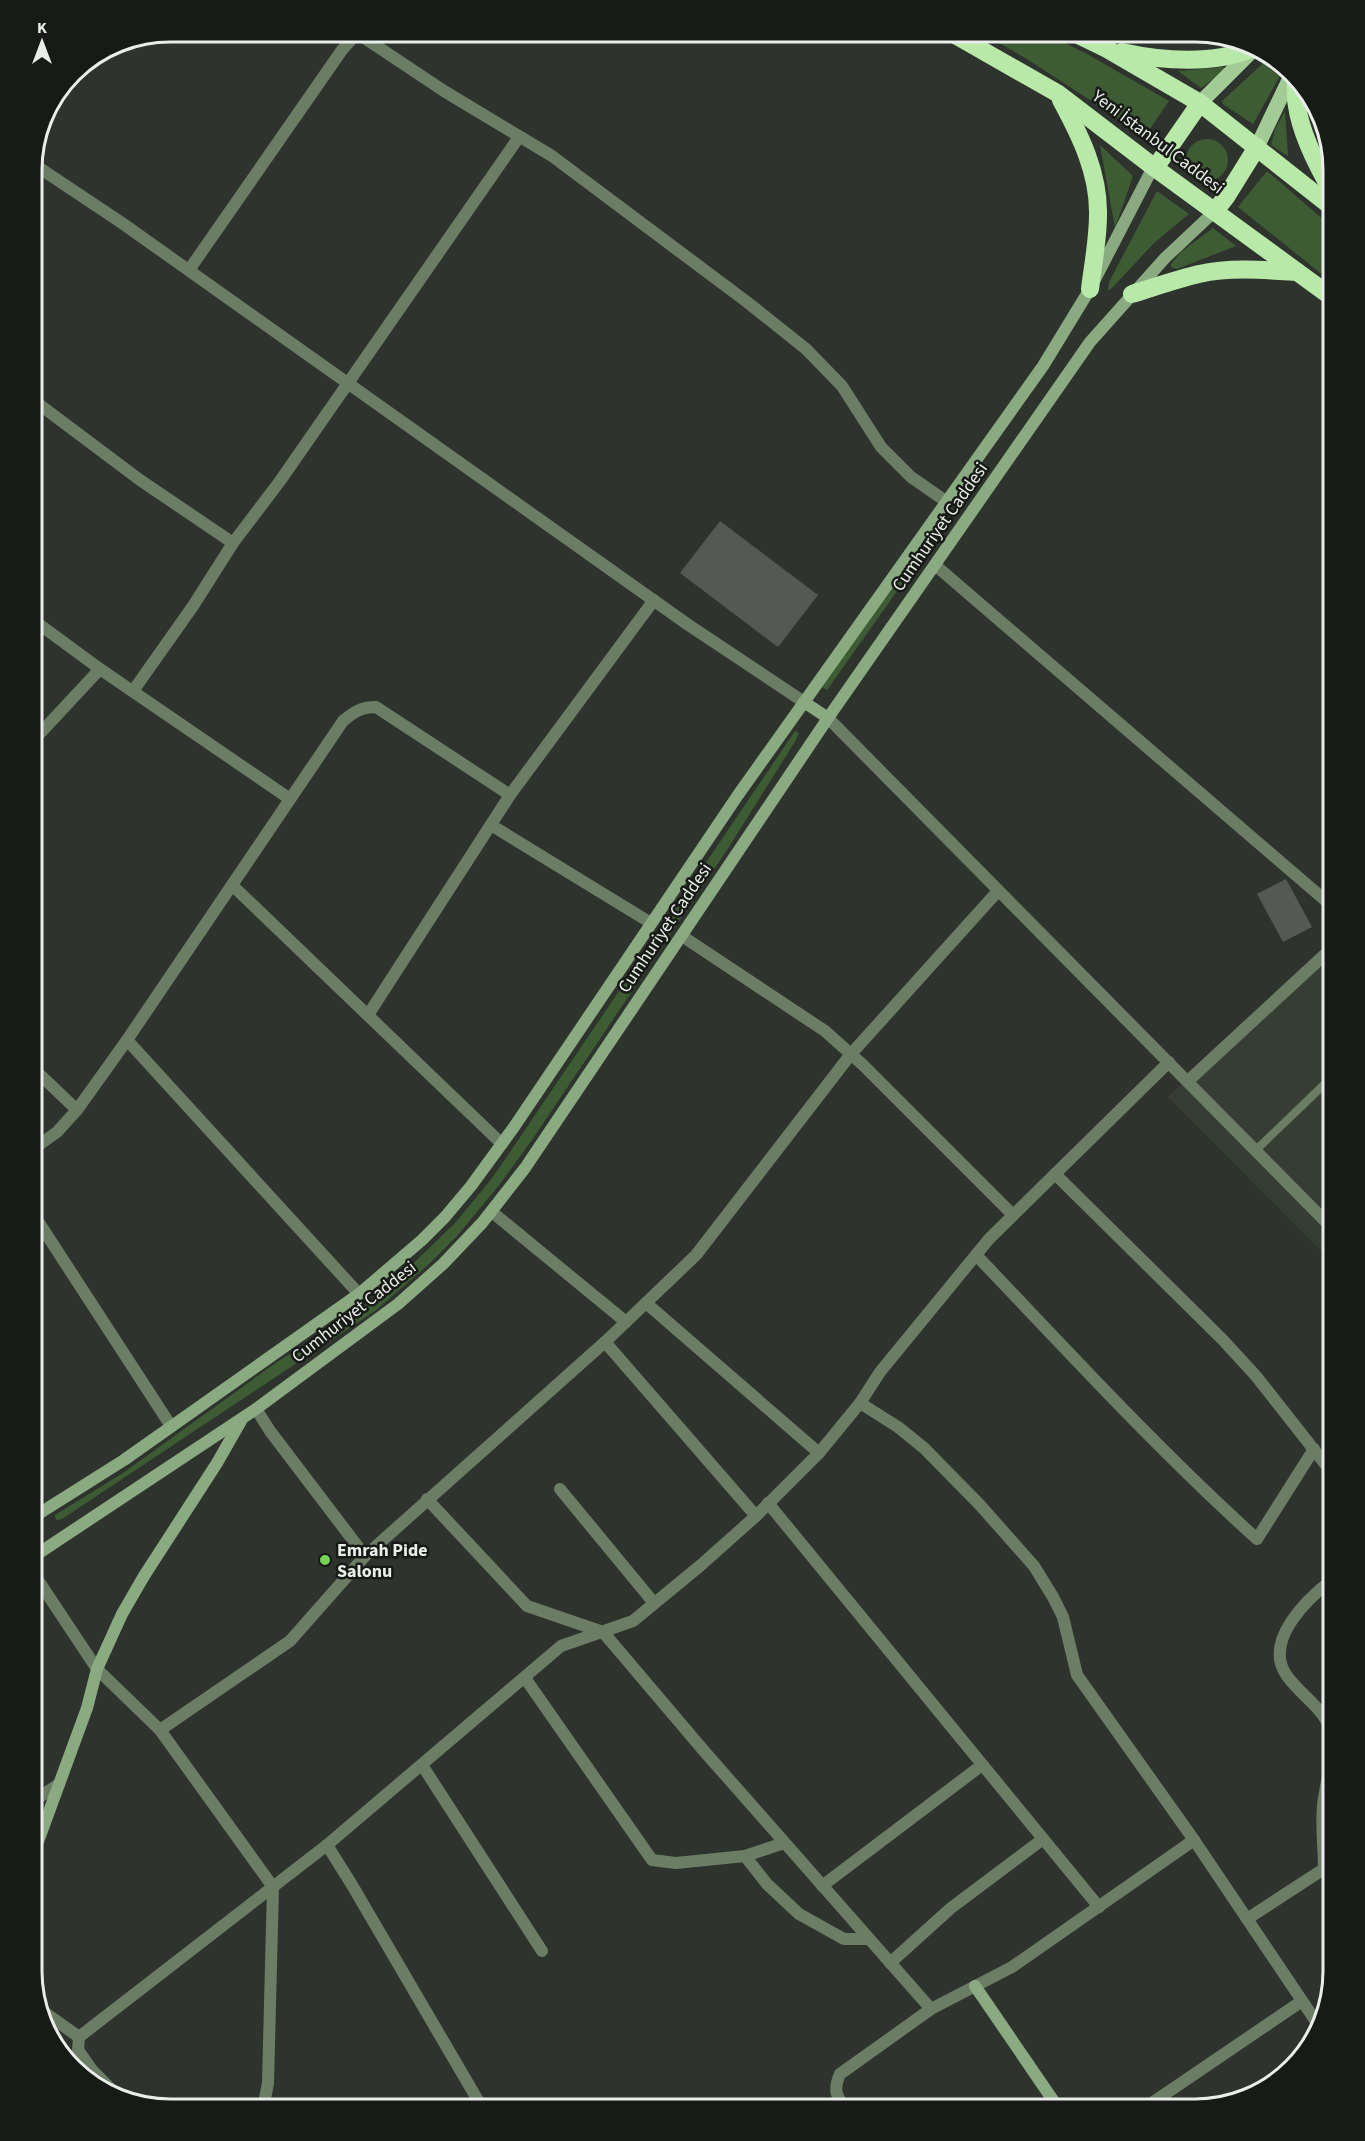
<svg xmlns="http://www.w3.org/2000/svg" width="1365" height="2141" viewBox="0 0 1365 2141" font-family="'Source Sans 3',sans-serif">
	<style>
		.built { fill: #363e34 }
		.green { fill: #3d5c33 }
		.building { fill: #555954 }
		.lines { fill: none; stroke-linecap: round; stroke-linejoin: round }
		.lane { stroke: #6b7e65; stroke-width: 8 }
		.street { stroke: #6b7e65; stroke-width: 12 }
		.secondary { stroke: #8aaa81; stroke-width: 12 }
		.primary { stroke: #a3cb96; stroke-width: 15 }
		.highway { stroke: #b8e9a9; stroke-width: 18 }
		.poi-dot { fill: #78d258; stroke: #181a18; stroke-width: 2 }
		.labels { text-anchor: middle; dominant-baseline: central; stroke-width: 5; stroke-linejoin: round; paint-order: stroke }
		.street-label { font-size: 18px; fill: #eaede9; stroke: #181a18 }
		.poi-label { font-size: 18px; font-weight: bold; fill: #eaede9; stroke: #181a18; text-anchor: start }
		.rim { fill: none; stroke: #eaede9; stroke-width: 3 }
	</style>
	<rect width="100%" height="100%" fill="#2f332e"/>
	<polygon class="built" points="1333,939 1333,1263 1168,1097"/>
	<g class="green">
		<polygon points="980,32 1043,32 1087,54 1169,101 1145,136 1027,59"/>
		<polygon points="1272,55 1284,69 1253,124 1223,104 1222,101"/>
		<polygon points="1224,67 1224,72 1201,88 1178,71"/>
		<polygon points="1285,111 1288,156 1271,145 1275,129"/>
		<circle cx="1207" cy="160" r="21"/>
		<polygon points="1100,145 1133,176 1115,228"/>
		<polygon points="1267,171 1333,228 1333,283 1238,207"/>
		<polygon points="1157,191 1189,214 1154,243 1111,289 1108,290 1109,282"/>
		<polygon points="1213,228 1236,246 1177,269 1171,267 1171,264 1182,251"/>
		<polygon points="930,532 936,536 827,690 822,687"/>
		<polygon points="795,731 799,733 796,740 727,850 532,1140 500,1184 457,1236 428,1265 375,1311 62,1519 56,1520 55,1515 123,1473 277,1362 346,1320 390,1286 455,1223 489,1182 506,1158"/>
	</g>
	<g class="building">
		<polygon points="720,521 818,595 778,647 680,573"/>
		<polygon points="1286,879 1312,927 1283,942 1257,894"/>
	</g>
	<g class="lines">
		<polyline class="lane" points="1256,1150 1333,1076"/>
		<g class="street">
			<polyline points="357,33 444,91 552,156 747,302 806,349 842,386 881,447 911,477 947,502"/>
			<polyline points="32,163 122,223 687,624 804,702"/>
			<polyline points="189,270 342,50 358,32"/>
			<polyline points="32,399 140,480 233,543"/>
			<polyline points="935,565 1333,907"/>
			<polyline points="32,619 100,669 290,799"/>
			<polyline points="133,691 193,606 233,543 280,481 519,137"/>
			<polyline points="828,718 1333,1229"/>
			<polyline points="32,742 100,669"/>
			<polyline points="491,825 651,923"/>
			<polyline points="232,885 502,1144"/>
			<polyline points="682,936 825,1031 862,1064 1013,1215"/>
			<polyline points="368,1015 510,795 654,600"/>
			<polyline points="127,1040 359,1294"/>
			<polyline points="32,1067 77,1110"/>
			<polyline points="1188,1081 1333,947"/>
			<path d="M32 1150 57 1132 77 1110 127 1040 343 721C354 712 361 707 376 707L510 795"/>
			<polyline points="1055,1174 1222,1339 1256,1376 1333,1474"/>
			<polyline points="32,1212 171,1426"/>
			<polyline points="492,1212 626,1322"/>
			<path d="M976 1255C1068 1351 1158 1450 1257 1539L1314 1449"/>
			<polyline points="646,1303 819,1453"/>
			<polyline points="605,1342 756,1516"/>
			<polyline points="860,1403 898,1427 924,1448 979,1504 1034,1566 1053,1597 1063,1617 1077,1675 1194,1840 1319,2026"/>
			<polyline points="256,1409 270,1431 365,1556"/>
			<polyline points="560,1489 654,1603"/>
			<polyline points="427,1499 527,1606 603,1632 704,1751 931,2009"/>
			<polyline points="768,1503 1099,1907"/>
			<polyline points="32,1571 97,1669 160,1730 273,1887 268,2083 263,2109"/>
			<polyline points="525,1678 652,1860 676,1863 745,1856 784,1843"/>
			<polyline points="160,1730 290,1641 365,1556 605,1342 696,1255 851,1054 998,891"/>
			<polyline points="422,1765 542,1951"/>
			<polyline points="32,1802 59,1784"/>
			<polyline points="327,1845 352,1885 483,2109"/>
			<polyline points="745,1856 767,1884 799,1914 844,1939 869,1939"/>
			<path d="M1324 1869C1324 1848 1321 1826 1323 1805 1325 1786 1334 1755 1332 1737 1328 1710 1302 1697 1287 1676 1262 1641 1308 1598 1333 1579"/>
			<polyline points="822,1886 982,1765"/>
			<polyline points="1247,1919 1333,1863"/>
			<polyline points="890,1963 951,1908 1043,1839"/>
			<polyline points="41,2010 79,2037 78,2050 92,2070 115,2093"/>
			<polyline points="79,2037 327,1845 561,1646 633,1621 701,1565 756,1516 819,1453 860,1403 880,1372 989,1239 1169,1062"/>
			<path d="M846 2109C836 2096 833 2090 840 2074L931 2009 1012 1967 1194 1840"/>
			<polyline points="1143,2109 1302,2001"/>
		</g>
		<g class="secondary">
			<polyline points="804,702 828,718"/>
			<polyline points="32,1518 124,1460 359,1294 422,1240 445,1217 471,1186 514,1127 738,795 1043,366 1090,289 1149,175 1155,168"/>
			<path d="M32 1533C37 1541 38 1549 34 1559"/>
			<polyline points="36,1555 256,1409 398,1304 443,1264 482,1223 525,1168 828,718 1090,342 1165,258 1215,211"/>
			<polyline points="32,1858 87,1708 97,1669 122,1614 144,1576 217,1463 241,1421"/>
			<polyline points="975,1986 1059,2109"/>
		</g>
		<g class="primary">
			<polyline points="1200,103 1254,49"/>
			<polyline points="1257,147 1291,76"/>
		</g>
		<g class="highway">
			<polyline points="950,32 1057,93 1155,168 1333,298"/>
			<polyline points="1072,32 1107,49 1200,103 1333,208"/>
			<path d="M1122 52C1162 61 1214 65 1253 48"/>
			<path d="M1296 82C1296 90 1295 98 1297 106 1301 135 1319 169 1333 193"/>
			<path d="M1061 100C1080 135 1099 173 1098 215 1098 240 1093 264 1090 289"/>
			<polyline points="1155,168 1200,103"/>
			<polyline points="1215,211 1226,197 1257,147"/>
			<path d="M1132 294C1155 287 1177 279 1199 274 1231 267 1265 270 1297 272"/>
		</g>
	</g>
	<circle class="poi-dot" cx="325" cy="1560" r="6"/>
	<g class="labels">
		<g class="street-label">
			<text transform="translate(1158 142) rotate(37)">Yeni İstanbul Caddesi</text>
			<text transform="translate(940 527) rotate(-55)">Cumhuriyet Caddesi</text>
			<text transform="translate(665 928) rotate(-56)">Cumhuriyet Caddesi</text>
			<text transform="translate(354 1312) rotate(-38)">Cumhuriyet Caddesi</text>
		</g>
		<g class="poi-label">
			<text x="337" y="1550">Emrah Pide<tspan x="337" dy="21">Salonu</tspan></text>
		</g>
	</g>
	<path d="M0 0H1365V2141H0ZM170 42H1195A128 128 0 0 1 1323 170V1971A128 128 0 0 1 1195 2099H170A128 128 0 0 1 42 1971V170A128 128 0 0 1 170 42Z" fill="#181a18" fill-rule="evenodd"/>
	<path class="rim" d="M170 42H1195A128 128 0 0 1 1323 170V1971A128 128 0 0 1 1195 2099H170A128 128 0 0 1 42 1971V170A128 128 0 0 1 170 42Z"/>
	<g transform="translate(42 42)" stroke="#181a18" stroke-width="4.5" paint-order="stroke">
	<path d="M0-4.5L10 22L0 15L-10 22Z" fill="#eaede9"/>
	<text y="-9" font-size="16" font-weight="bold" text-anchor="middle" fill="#eaede9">K</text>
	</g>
</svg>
